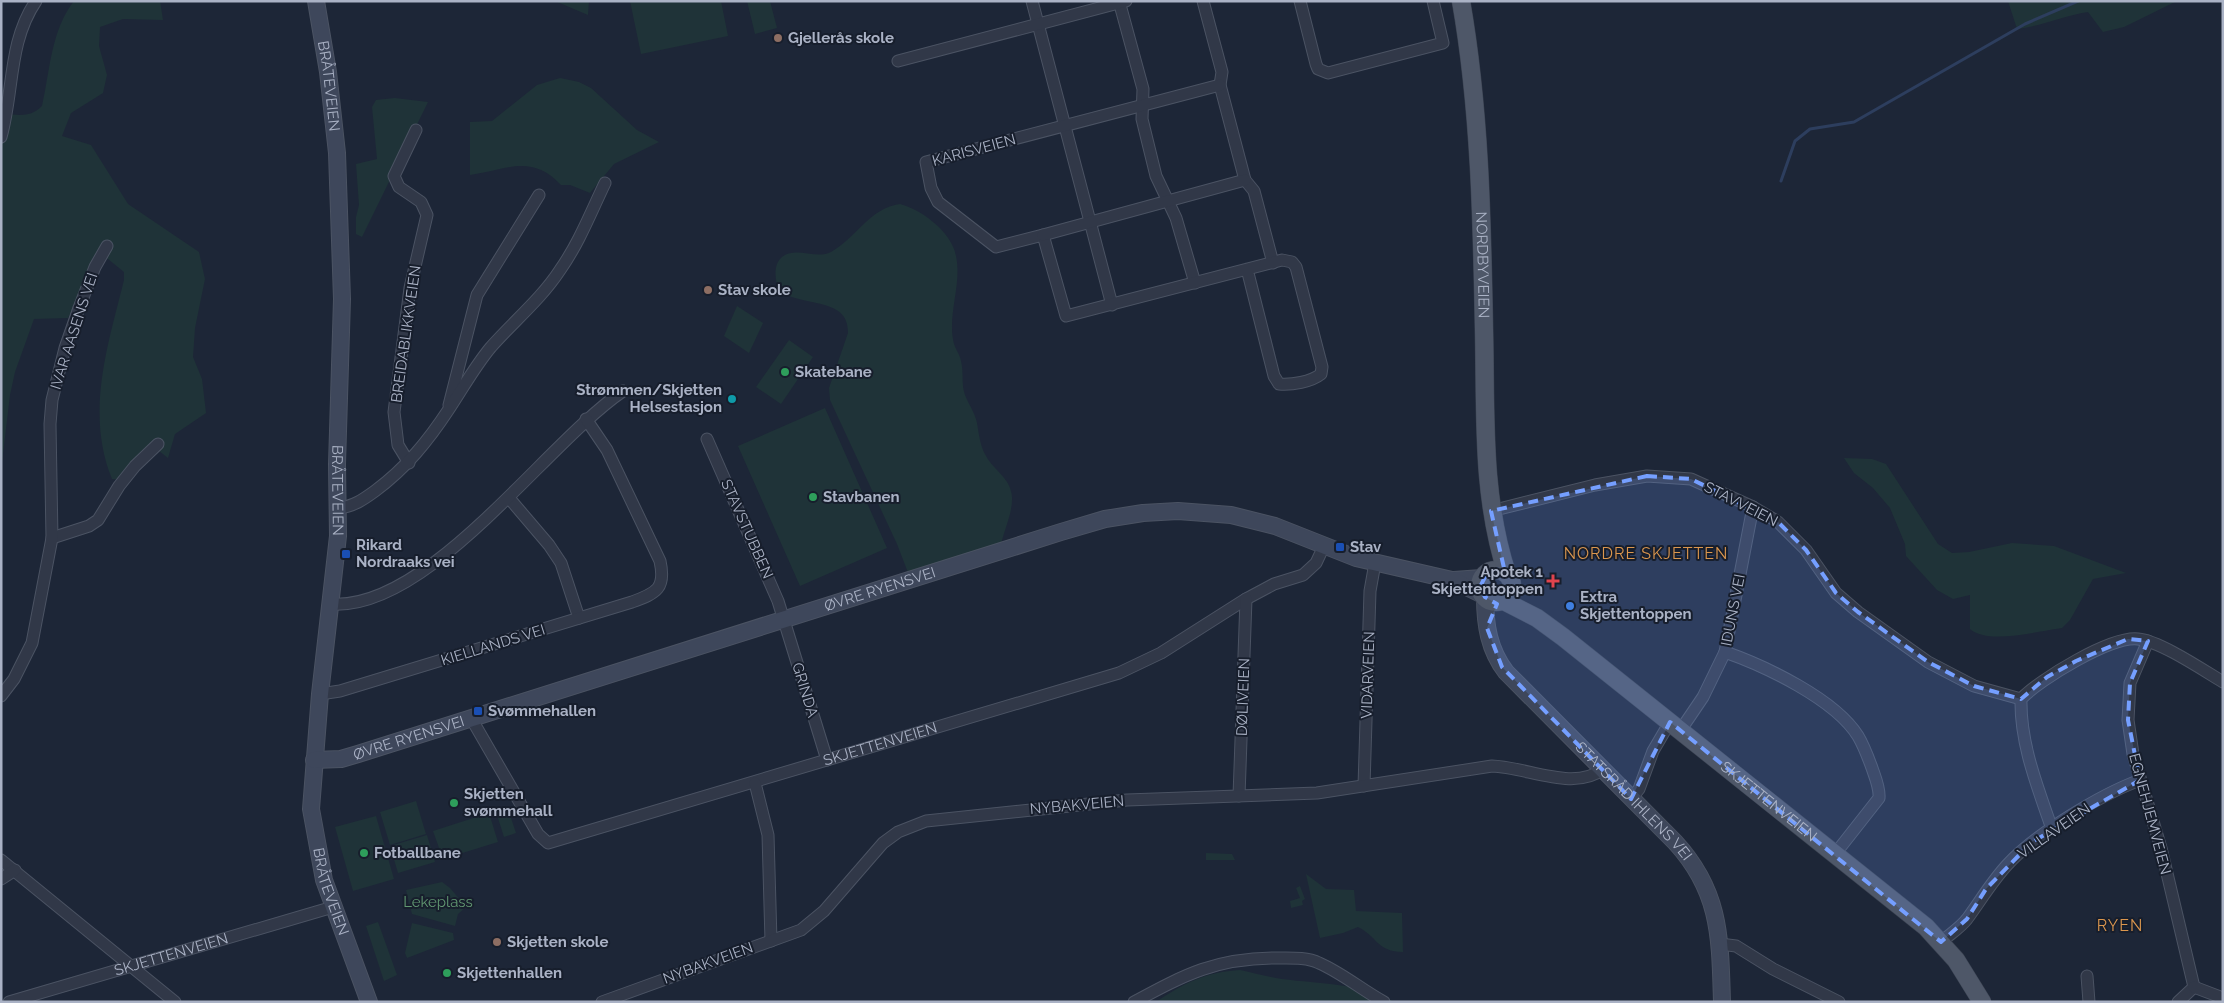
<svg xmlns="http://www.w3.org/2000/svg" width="2224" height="1003" viewBox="0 0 2224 1003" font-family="Raleway,sans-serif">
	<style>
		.green { fill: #1f3338 }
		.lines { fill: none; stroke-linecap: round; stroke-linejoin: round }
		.stream { stroke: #2d3e5e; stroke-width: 3 }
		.street-casing { stroke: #4b5363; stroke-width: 13 }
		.secondary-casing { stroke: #4b5363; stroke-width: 18 }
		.primary-casing { stroke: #3a4251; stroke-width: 19 }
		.street { stroke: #313848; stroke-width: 11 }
		.secondary { stroke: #3e475b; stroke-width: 16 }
		.primary { stroke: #4e5768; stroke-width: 18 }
		.marked { fill: #759fff; fill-opacity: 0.2; stroke: #759fff; stroke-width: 4; stroke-dasharray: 10 6; stroke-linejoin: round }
		.education-dot { fill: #8d6e63; stroke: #171e2c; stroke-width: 2 }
		.leisure-dot { fill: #2e9e5b; stroke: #171e2c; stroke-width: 2 }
		.culture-dot { fill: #0f9aa8; stroke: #171e2c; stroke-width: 2 }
		.transit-dot { fill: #1a4fb4; stroke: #171e2c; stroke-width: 2 }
		.health-dot { fill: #e0444e; stroke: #171e2c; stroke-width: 2 }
		.shop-dot { fill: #3f7fe0; stroke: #171e2c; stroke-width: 2 }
		.labels { text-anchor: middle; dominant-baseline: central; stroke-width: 4; stroke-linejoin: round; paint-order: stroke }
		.poi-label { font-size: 15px; font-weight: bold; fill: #aab2c5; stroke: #171e2c; text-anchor: start }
		.street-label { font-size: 15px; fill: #aab2c5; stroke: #171e2c }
		.park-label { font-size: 15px; fill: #619771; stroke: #171e2c }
		.neighbourhood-label { font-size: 16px; letter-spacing: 1px; fill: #dc974e; stroke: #171e2c }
	</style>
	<rect width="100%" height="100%" fill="#1d2637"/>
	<g class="green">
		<path d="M74 1H160L163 20 123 19 100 27 99 46 107 75 103 93 71 113 62 136 91 145 128 204 199 252 205 279 195 328 193 357 202 379 206 413 175 434 168 458 154 447 121 480 112 479C85 413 108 345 124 280V272L108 259 99 258 68 318 34 319 15 372 10 395 1 471V114C18 114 29 119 42 106 50 71 51 30 74 1Z"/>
		<polygon points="555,1 589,1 588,15"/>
		<polygon points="630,1 721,1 728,36 641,54"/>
		<polygon points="747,1 770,1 777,28 755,34"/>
		<path d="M2008 1H2177L2124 27 2103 32 2088 12C2063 16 2042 26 2017 29Z"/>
		<path d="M560 78 579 82 591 88 637 130 659 142 614 164 590 193 570 185H561C531 153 507 170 470 175V122L492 121 537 85Z"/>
		<polygon points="395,98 428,102 362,237 356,234 356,217 359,205 356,164 377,159 372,107 376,100"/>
		<path d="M900 204C921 210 946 228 954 249 965 280 946 313 954 344 956 350 960 355 961 361 964 373 961 384 965 395 969 405 975 413 977 423 979 434 980 446 986 456 994 471 1011 478 1012 497 1013 512 1004 530 1001 545L912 583 897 544 830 400 829 388 848 333C849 296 802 308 778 290 776 280 772 266 782 257 796 246 816 260 831 252 855 239 871 207 900 204Z"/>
		<polygon points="737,306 763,323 749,353 724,336"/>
		<polygon points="789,340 813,357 781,404 756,387"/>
		<polygon points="825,408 887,548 800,586 738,446"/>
		<path d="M1844 458 1872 459 1886 464 1938 544 1952 553 1969 552 2012 543 2054 546 2126 573 2093 579 2070 620 2062 628C2038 631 1988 645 1970 629V595L1953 599 1937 590 1906 556 1905 544 1890 508 1873 488 1854 473Z"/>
		<polygon points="416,801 426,834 390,845 380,812"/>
		<polygon points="508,809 516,833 504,837 496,812"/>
		<polygon points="489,813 498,842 443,859 433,831"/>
		<polygon points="376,816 394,879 353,891 335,827"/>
		<polygon points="427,835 435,862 398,873 390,846"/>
		<polygon points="1206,853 1232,854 1235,860 1206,860"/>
		<path d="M1306 874 1326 889 1354 890 1356 911 1402 913 1403 952C1377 952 1377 936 1358 927L1343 933 1320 938Z"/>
		<polygon points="442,882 450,888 466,907 458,914 455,926 412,914 406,890"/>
		<polygon points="1300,886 1305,899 1302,901 1303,905 1291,908 1290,901 1300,898 1296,888"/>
		<polygon points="378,922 397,975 384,981 366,926"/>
		<polygon points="412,923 453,933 454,940 407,958 405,953"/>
		<path d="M1240 970C1254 973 1268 977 1282 979 1320 984 1360 983 1395 1002H1156C1184 983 1206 972 1240 970Z"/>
	</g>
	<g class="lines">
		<polyline class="stream" points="1781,181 1795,141 1810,129 1854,122 2025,24 2078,1"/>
		<g class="street-casing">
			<g id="street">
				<polyline points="1032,1 1112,305"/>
				<polyline points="1119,1 1143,89 1142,119 1156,176 1176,218 1195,283"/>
				<polyline points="1203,1 1222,72 1220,85 1245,180 1254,191 1273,263"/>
				<polyline points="1300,1 1316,64 1318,69 1328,73 1443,43 1433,1"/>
				<polyline points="898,61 1126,1"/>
				<path d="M1220 85 926 162 931 188 938 202 996 247 1043 235 1066 316 1282 260 1292 262 1296 267 1322 367 1321 374C1311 382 1292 385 1279 384L1274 376 1247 269"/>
				<path d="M1 137C14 91 8 42 36 1"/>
				<polyline points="1043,235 1245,180"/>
				<polyline points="449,405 477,295 539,195"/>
				<polyline points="707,439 778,601 827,760"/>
				<polyline points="409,463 398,445 394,412 410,288 427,215 421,202 399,187 394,176 416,130"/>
				<polyline points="509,498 549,545 561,563 579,618"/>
				<path d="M338 508C353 507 364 499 375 491 406 468 428 441 449 409 463 388 475 366 491 347 514 321 541 299 560 270 579 243 591 212 605 183"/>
				<polyline points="1491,511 1595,485 1647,476 1691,479 1753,507 1778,522 1806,550 1836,593 1858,612 1928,662 1974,686 2021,699"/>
				<polyline points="52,538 89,526 98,520 119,486 135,466 158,444"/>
				<path d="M331 604C429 611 546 443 623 391"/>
				<polyline points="2148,641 2130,683 2128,720 2133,754 2161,848 2194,987 2178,1002"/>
				<path d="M1725 652C1765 666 1835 699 1858 736 1864 746 1868 757 1872 768 1875 777 1880 788 1879 798L1835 854"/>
				<path d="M320 694 340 691 632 602C657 593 666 588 660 561L607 450 586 419"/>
				<polyline points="1,696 14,679 32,643 52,538 50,424 52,400 65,348 79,308 95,267 107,246"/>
				<path id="s1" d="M471 718 538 834 548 843 1119 673 1161 653 1246 599 1274 584 1303 575 1316 563 1324 546"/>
				<polyline points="1680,731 1703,697 1725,652 1753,507"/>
				<polyline points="755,783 768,835 771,941"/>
				<polyline points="1364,786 1370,591 1375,563"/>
				<polyline points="1239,796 1246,599"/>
				<polyline points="1631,799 1639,789 1653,751 1670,722"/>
				<path d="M2052 829C2038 788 2020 744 2021 699 2040 679 2111 636 2138 639 2160 641 2203 670 2223 682"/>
				<polyline points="1,860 175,1002"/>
				<polyline points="1,879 15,870"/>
				<path d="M1941 942C1950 934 1960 928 1967 919 1981 900 1992 881 2008 864 2037 833 2100 795 2140 780"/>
				<polyline points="1720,944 1736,946 1773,969 1839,1002"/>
				<polyline points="2087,976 2089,1002"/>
				<polyline points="2194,987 2223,998"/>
				<path id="s2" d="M9 1002 333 907"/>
				<path d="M602 1002 801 930 824 911 883 843 898 832 926 821 1127 800 1317 793 1492 766C1527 767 1574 792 1603 769"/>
				<path d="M1134 1002C1186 974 1216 958 1277 958 1291 958 1307 957 1319 963 1342 973 1362 990 1384 1002"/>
			</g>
		</g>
		<g class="secondary-casing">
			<g id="secondary">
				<path id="s3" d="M316 1 328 72 337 153 342 299 337 464 338 536 320 694 311 809 324 880 369 1002"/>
				<polyline points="1454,580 1482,578"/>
				<path id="s4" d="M1485 597C1485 625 1489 650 1506 672L1675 842C1721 892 1720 938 1722 1002"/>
				<path id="s5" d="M314 760 341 759 358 754 1061 532 1105 519 1143 513 1178 511 1231 515 1275 526 1356 558 1452 580 1483 595"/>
			</g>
		</g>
		<g class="primary-casing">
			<g id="primary">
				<path id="s6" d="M1461 1C1480 109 1482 221 1484 330 1486 413 1481 494 1507 574"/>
				<circle cx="1496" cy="586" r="16"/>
				<path id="s7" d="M1502 600 1537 618 1563 637 1926 927 1956 960 1982 1002"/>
			</g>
		</g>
		<use href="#street" class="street"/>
		<use href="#secondary" class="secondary"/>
		<use href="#primary" class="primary"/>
	</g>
	<path class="marked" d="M1647 476 1691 479 1778 522 1806 550 1836 593 1858 612 1928 662 1974 686 2021 699 2047 677 2076 661 2128 639 2148 641 2130 683 2128 720 2140 780 2032 842 1986 889 1967 919 1941 942 1670 722 1631 799 1502 667 1487 628 1497 604 1485 597 1480 587 1487 573 1504 568 1491 511Z"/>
	<g class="education-dot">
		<circle cx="778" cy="38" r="5"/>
		<circle cx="708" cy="290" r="5"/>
		<circle cx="497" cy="942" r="5"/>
	</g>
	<g class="leisure-dot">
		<circle cx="785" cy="372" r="5"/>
		<circle cx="813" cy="497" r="5"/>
		<circle cx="454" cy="803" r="5"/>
		<circle cx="364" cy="853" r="5"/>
		<circle cx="447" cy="973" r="5"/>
	</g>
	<circle class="culture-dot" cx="732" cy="399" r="5"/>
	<g class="transit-dot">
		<rect x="1335" y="542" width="10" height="10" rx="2.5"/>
		<rect x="341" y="549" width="10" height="10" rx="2.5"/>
		<rect x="473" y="706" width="10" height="10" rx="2.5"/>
	</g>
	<path class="health-dot" d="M1550.5 573.5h5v5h5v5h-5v5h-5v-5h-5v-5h5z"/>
	<circle class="shop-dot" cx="1570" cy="606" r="5"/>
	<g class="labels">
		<g class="poi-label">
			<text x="788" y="38">Gjellerås skole</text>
			<text x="718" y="290">Stav skole</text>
			<text x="795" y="372">Skatebane</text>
			<text x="722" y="390" text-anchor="end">Strømmen/Skjetten<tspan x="722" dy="17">Helsestasjon</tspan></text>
			<text x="823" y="497">Stavbanen</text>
			<text x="356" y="545">Rikard<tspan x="356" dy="17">Nordraaks vei</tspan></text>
			<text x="1350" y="547">Stav</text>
			<text x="1543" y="572" text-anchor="end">Apotek 1<tspan x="1543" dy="17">Skjettentoppen</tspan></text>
			<text x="1580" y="597">Extra<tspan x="1580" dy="17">Skjettentoppen</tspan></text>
			<text x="488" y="711">Svømmehallen</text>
			<text x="464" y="794">Skjetten<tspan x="464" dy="17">svømmehall</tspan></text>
			<text x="374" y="853">Fotballbane</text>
			<text x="507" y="942">Skjetten skole</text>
			<text x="457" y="973">Skjettenhallen</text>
		</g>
		<g class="street-label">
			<text stroke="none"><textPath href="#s3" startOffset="86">BRÅTEVEIEN</textPath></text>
			<text transform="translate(974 150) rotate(-15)">KARISVEIEN</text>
			<text stroke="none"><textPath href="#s6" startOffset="265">NORDBYVEIEN</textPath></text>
			<text transform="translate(74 331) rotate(-72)">IVAR AASENS VEI</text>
			<text transform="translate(406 334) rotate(-82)">BREIDABLIKKVEIEN</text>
			<text stroke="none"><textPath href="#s3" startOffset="491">BRÅTEVEIEN</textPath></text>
			<text transform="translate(1741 504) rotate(27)">STAVVEIEN</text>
			<text transform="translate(747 529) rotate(66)">STAVSTUBBEN</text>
			<text stroke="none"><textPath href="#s5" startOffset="592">ØVRE RYENSVEI</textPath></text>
			<text transform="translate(1733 610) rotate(-79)">IDUNS VEI</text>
			<text transform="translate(493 645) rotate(-17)">KIELLANDS VEI</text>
			<text transform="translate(1368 675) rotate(-88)">VIDARVEIEN</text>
			<text transform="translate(805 690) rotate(73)">GRINDA</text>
			<text transform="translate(1243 697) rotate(-88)">DØLIVEIEN</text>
			<text stroke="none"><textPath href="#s5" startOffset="98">ØVRE RYENSVEI</textPath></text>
			<text stroke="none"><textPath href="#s1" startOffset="494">SKJETTENVEIEN</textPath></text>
			<text stroke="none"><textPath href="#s7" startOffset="335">SKJETTENVEIEN</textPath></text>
			<text stroke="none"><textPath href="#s4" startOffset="261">STATSRÅD IHLENS VEI</textPath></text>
			<text transform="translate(1077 805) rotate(-5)">NYBAKVEIEN</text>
			<text transform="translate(2150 814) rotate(75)">EGNEHJEMVEIEN</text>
			<text transform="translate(2054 831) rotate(-35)">VILLAVEIEN</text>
			<text stroke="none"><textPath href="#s3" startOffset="896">BRÅTEVEIEN</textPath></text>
			<text stroke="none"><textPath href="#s2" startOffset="169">SKJETTENVEIEN</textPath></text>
			<text transform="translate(708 963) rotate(-20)">NYBAKVEIEN</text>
		</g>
		<g class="park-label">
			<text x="438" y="902">Lekeplass</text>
		</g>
		<g class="neighbourhood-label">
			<text x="1646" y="553">NORDRE SKJETTEN</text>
			<text x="2120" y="925">RYEN</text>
		</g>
	</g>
	<rect width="2224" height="1003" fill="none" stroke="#aab2c5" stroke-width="5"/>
</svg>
